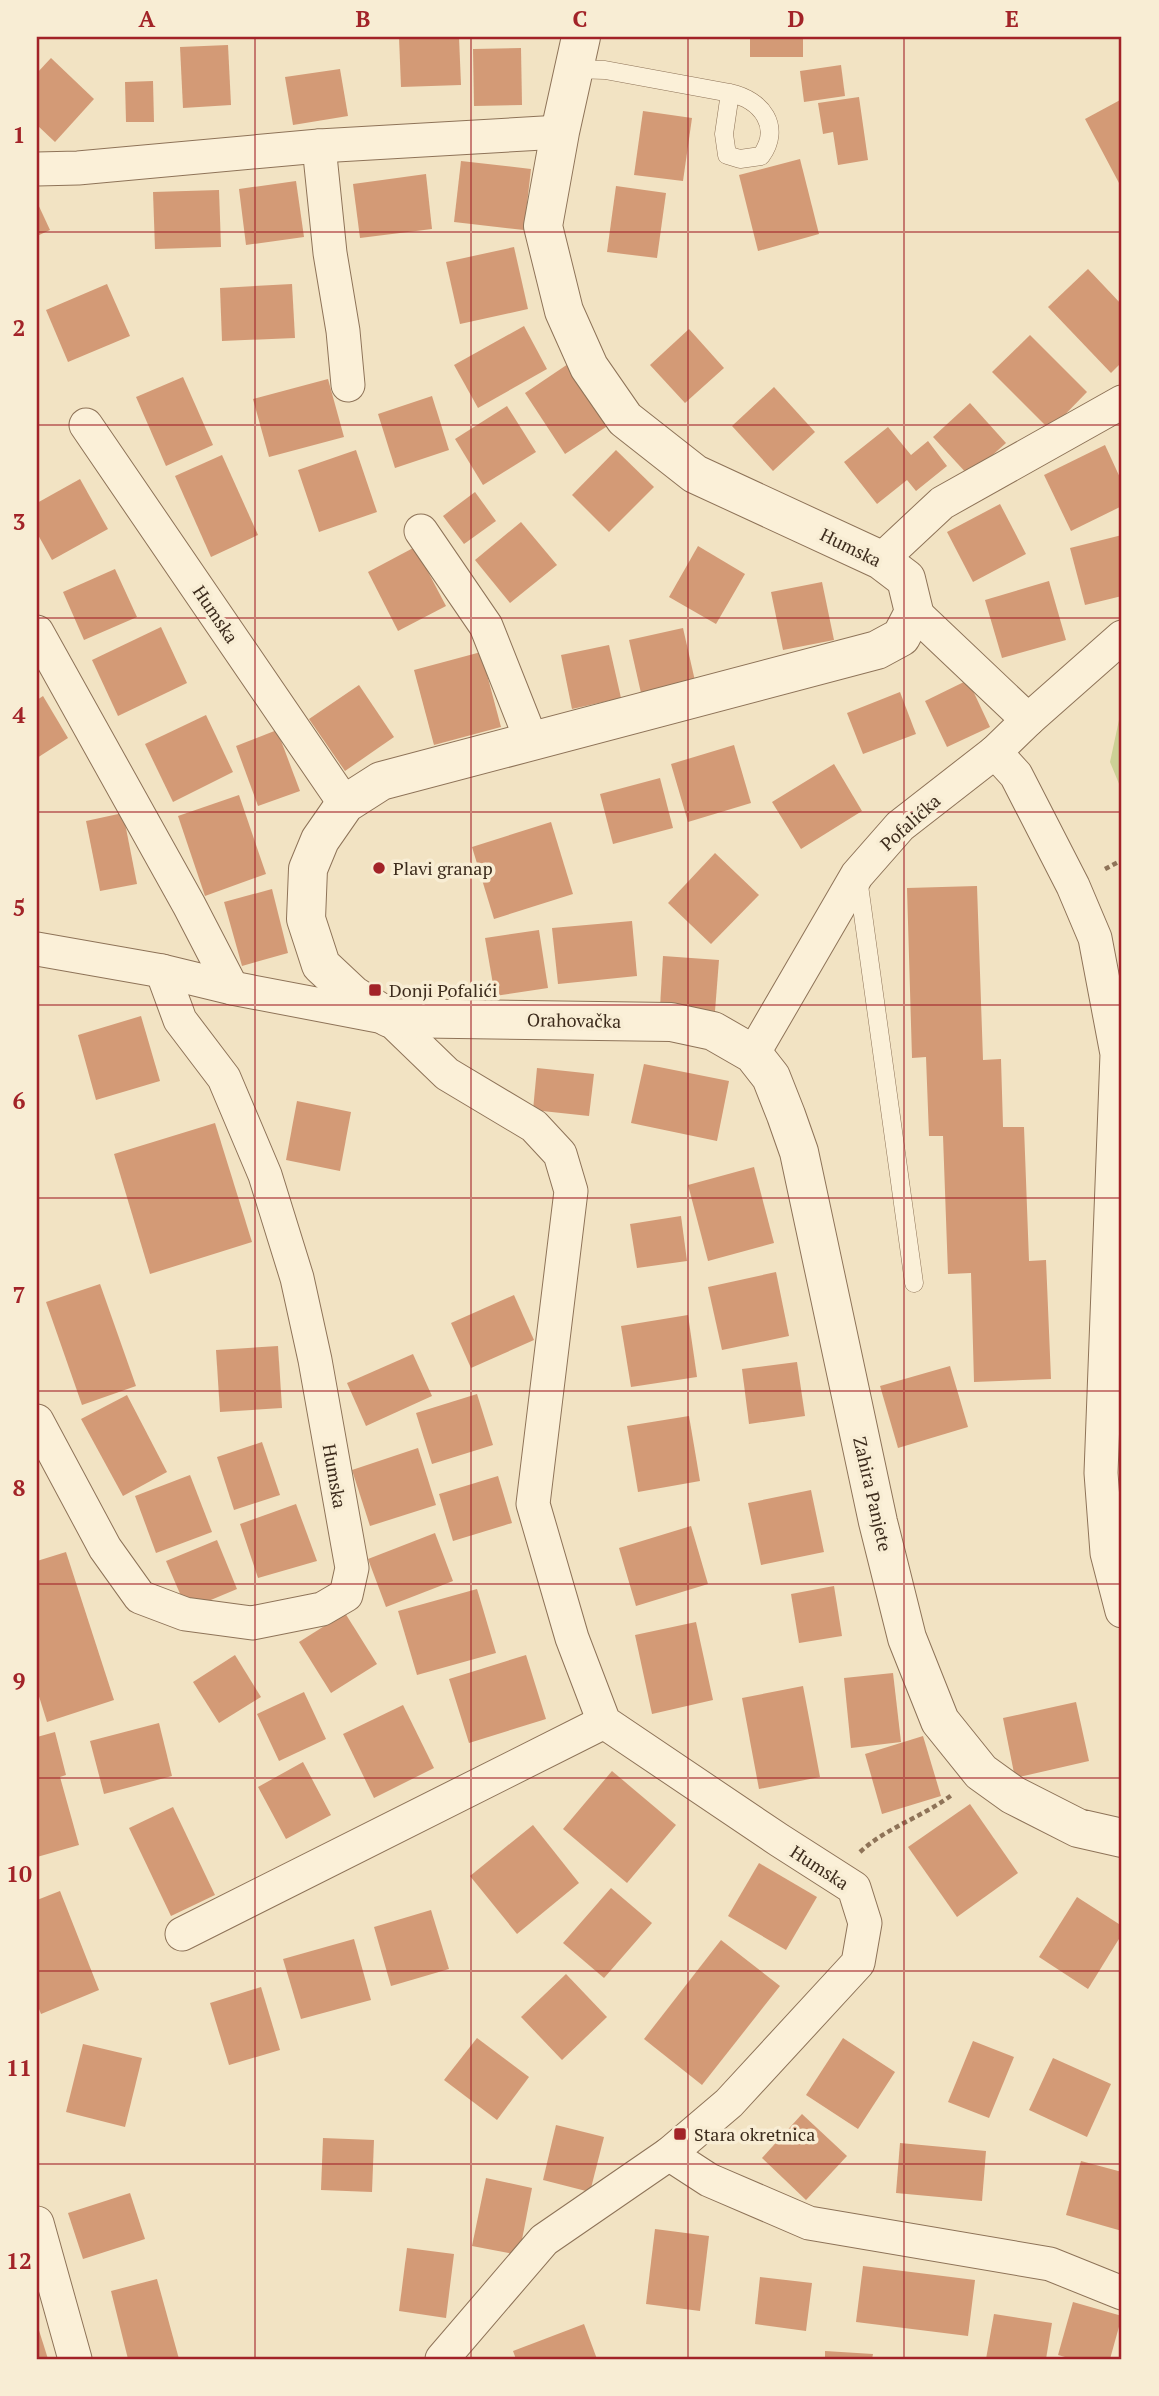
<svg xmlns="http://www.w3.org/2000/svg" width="1159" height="2396" viewBox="0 0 1159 2396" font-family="'PT Serif',serif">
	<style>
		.green { fill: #ccd196 }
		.building { fill: #d39a76 }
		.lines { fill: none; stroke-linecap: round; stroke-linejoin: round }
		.service-casing { stroke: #8e7358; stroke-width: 19 }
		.minor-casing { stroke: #8e7358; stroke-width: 35 }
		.tertiary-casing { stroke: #8e7358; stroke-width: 40 }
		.path { stroke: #8e7358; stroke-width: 4.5; stroke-dasharray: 5 3.5; stroke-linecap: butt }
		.service { stroke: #fbf0d8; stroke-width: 18 }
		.minor { stroke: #fbf0d8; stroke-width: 33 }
		.tertiary { stroke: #fbf0d8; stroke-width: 38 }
		.grid { fill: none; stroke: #a22328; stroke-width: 2; stroke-opacity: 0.55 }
		.poi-dot { fill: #a22328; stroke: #f8edd4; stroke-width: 2.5 }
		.labels { text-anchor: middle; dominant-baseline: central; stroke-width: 7; stroke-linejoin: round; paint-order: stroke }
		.street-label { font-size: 18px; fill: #3d2c1d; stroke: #f8edd4 }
		.poi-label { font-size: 18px; fill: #3d2c1d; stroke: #f8edd4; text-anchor: start }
		.neatline { fill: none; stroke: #a22328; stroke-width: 2.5 }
		.grid-label { font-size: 23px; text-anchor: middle; font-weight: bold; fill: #a22328 }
	</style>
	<rect width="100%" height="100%" fill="#f2e3c3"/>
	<polygon class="green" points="1122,706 1122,791 1110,762"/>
	<g class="building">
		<polygon points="399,37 459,37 461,85 401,87"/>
		<rect x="750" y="37" width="53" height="20"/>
		<polygon points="228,45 231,105 183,108 180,47"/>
		<polygon points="521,48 522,105 474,106 473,49"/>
		<polygon points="51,58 94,99 55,142 37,125 37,73"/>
		<polygon points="841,65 845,96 804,102 800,71"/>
		<polygon points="340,69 348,116 293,125 285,77"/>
		<polygon points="153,81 154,122 126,122 125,82"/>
		<polygon points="859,97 868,160 838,165 833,132 823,134 818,103"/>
		<polygon points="1122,99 1122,182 1119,183 1085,119"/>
		<polygon points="643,111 692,118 683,181 634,175"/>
		<polygon points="800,159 819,234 758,251 739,175"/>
		<polygon points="461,161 531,169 524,230 454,222"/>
		<polygon points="426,174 432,229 360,238 353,184"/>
		<polygon points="296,181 304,237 246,245 239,189"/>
		<polygon points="616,186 666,193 657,258 607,252"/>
		<polygon points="219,190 221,247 155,249 153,192"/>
		<polygon points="37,202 50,230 37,236"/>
		<polygon points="514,247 528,309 460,324 446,262"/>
		<polygon points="1088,269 1122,305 1122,362 1111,373 1048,307"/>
		<polygon points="107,284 130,336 68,362 46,310"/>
		<polygon points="292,284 295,338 222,341 220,288"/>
		<polygon points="524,326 547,369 478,408 454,365"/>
		<polygon points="689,329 724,368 685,403 650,365"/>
		<polygon points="1030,335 1087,392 1050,430 992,372"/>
		<polygon points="568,364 609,425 565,454 525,393"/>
		<polygon points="183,377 213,445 166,466 136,397"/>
		<polygon points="328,379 344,437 269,457 253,399"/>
		<polygon points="774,387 815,432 773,471 732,426"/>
		<polygon points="432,396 449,450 395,468 378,414"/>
		<polygon points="970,403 1006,443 969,476 933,437"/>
		<polygon points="507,406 536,452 483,485 455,439"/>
		<polygon points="888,427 911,455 928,441 947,466 916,491 907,480 877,504 844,462"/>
		<polygon points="1105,445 1122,482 1122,506 1071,531 1044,475"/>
		<polygon points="356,450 377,512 319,532 298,470"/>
		<polygon points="616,450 654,487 609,532 572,495"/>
		<polygon points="222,455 258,535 211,557 175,476"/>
		<polygon points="80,479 108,529 52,560 37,533 37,503"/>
		<polygon points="475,492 496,521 464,544 443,516"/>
		<polygon points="1000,504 1026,554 973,582 947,532"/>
		<polygon points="521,522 557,565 510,603 475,560"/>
		<polygon points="1122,535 1122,596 1085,605 1070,548"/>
		<polygon points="698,546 745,574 716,624 669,597"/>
		<polygon points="415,547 446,606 398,631 368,572"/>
		<polygon points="115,569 137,617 84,640 63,592"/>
		<polygon points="1049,581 1066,640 1002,658 985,600"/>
		<polygon points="822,582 834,640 783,650 771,592"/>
		<polygon points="161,627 187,683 118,716 92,660"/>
		<polygon points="683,628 695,681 641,693 629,640"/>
		<polygon points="609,645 621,698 572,709 561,655"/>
		<polygon points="481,652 501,727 434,745 414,670"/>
		<polygon points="968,680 990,727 947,747 925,701"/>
		<polygon points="359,685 394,737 345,771 309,719"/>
		<polygon points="900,692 916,734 863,754 847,713"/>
		<polygon points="43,696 68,738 37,758 37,700"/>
		<polygon points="206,715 233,772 173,802 145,744"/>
		<polygon points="277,730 300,791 258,806 236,746"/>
		<polygon points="734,745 751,803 688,822 671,764"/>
		<polygon points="834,764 862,811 801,849 772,802"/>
		<polygon points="660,778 673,828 613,844 600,794"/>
		<polygon points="239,795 266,874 205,896 178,816"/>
		<polygon points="123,813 137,884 100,891 86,821"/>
		<polygon points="551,822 573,894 494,919 472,847"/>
		<polygon points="715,853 759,895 711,944 668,903"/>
		<polygon points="977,886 983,1060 1001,1059 1003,1127 1024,1127 1029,1261 1046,1260 1051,1379 974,1382 971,1273 948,1274 943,1136 929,1136 926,1057 912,1058 907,888"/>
		<polygon points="272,889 288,953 242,966 224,902"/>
		<polygon points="632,921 637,976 558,984 552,928"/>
		<polygon points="539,930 548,988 495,996 485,938"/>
		<polygon points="663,956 719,960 715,1011 660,1007"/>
		<polygon points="141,1016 160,1081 96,1100 78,1035"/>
		<polygon points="644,1064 729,1081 717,1141 631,1123"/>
		<polygon points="537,1068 594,1074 589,1116 533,1110"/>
		<polygon points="297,1101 351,1112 340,1171 286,1160"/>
		<polygon points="215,1123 252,1242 150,1274 114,1154"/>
		<polygon points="754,1167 774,1243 708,1261 688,1185"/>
		<polygon points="681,1216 687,1261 637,1268 630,1224"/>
		<polygon points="776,1272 789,1336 722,1350 708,1287"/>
		<polygon points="100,1284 136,1386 82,1405 46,1302"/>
		<polygon points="514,1295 534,1340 471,1368 451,1323"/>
		<polygon points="688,1315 697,1377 631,1387 621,1326"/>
		<polygon points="278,1346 282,1408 220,1412 216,1350"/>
		<polygon points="413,1354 432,1396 366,1426 347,1383"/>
		<polygon points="797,1362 805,1416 749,1424 742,1369"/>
		<polygon points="950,1366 968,1427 898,1448 880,1386"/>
		<polygon points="477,1394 493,1445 432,1464 416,1413"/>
		<polygon points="127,1395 167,1472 123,1496 81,1419"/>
		<polygon points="689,1416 700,1481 638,1492 627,1426"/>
		<polygon points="262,1442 280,1495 234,1510 217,1457"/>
		<polygon points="418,1448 436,1505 370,1526 352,1470"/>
		<polygon points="190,1475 212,1532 156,1553 135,1496"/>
		<polygon points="498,1476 512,1523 453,1541 439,1494"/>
		<polygon points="811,1490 824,1552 761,1565 748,1503"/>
		<polygon points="296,1504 317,1561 258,1578 240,1524"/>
		<polygon points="691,1526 708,1584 636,1606 619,1548"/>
		<polygon points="435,1533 453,1581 386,1607 368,1559"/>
		<polygon points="217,1540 237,1589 187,1610 166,1561"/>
		<polygon points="66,1552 114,1700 47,1722 37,1690 37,1561"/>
		<polygon points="834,1586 842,1636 799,1643 791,1594"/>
		<polygon points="477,1589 496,1653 417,1675 398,1611"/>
		<polygon points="345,1613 377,1664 331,1693 299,1642"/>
		<polygon points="696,1622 713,1700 652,1714 635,1635"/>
		<polygon points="235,1655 261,1697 219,1723 193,1682"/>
		<polygon points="526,1655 546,1719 469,1743 449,1679"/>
		<polygon points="893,1673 901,1742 851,1748 844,1678"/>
		<polygon points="803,1686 820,1777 759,1789 742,1698"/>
		<polygon points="304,1692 326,1739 279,1761 257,1714"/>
		<polygon points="1076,1702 1089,1761 1015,1778 1003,1718"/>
		<polygon points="403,1705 434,1768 374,1798 343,1734"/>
		<polygon points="159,1723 172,1776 104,1794 90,1741"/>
		<polygon points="55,1732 66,1775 60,1777 79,1845 37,1857 37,1737"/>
		<polygon points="923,1736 941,1796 882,1814 865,1754"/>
		<polygon points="303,1762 331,1815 286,1839 258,1787"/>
		<polygon points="612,1771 676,1825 627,1883 563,1829"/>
		<polygon points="970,1804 1018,1873 957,1917 908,1847"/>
		<polygon points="173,1807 215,1895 171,1916 129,1828"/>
		<polygon points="533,1825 579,1883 517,1934 470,1876"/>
		<polygon points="759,1863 817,1897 786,1950 728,1916"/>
		<polygon points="611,1888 652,1923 604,1978 563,1943"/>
		<polygon points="60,1891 99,1990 41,2014 37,2004 37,1900"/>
		<polygon points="1077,1897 1122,1926 1122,1934 1088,1989 1039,1957"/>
		<polygon points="431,1910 449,1969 391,1986 374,1927"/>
		<polygon points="354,1939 371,2000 301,2019 283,1959"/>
		<polygon points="721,1940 780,1986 702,2085 644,2039"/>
		<polygon points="566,1974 607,2017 562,2060 521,2017"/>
		<polygon points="261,1987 280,2050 229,2065 210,2003"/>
		<polygon points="477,2038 529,2077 497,2120 444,2080"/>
		<polygon points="843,2038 895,2072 858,2129 806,2095"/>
		<polygon points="973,2041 1014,2057 989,2118 948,2102"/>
		<polygon points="83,2044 142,2058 125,2127 66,2112"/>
		<polygon points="1053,2058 1111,2084 1087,2137 1029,2110"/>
		<polygon points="802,2114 847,2156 806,2200 762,2158"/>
		<polygon points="556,2125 604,2137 590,2192 543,2180"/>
		<polygon points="323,2138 374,2140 372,2192 321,2190"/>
		<polygon points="900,2143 986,2151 982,2201 896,2193"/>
		<polygon points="1081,2161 1122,2172 1122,2231 1066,2215"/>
		<polygon points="486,2178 532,2188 519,2255 472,2246"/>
		<polygon points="130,2193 145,2239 83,2259 68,2213"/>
		<polygon points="655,2229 709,2236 700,2311 646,2304"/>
		<polygon points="407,2248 454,2254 446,2318 399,2311"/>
		<polygon points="863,2266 975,2280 968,2336 856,2322"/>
		<polygon points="760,2277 812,2283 806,2331 755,2324"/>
		<polygon points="157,2279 179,2359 128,2359 111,2291"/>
		<polygon points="1073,2302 1122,2316 1110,2359 1072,2359 1058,2355"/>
		<polygon points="994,2314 1052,2323 1046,2359 986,2359"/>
		<polygon points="37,2324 48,2359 37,2359"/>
		<polygon points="584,2324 597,2359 516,2359 513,2351"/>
		<polygon points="825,2351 873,2354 872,2359 825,2359"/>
	</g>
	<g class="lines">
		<g class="service-casing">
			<g id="service">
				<path d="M573 69 605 70 730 93C762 100 782 127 761 156L740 159 727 155 724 134 730 93"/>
				<polyline points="858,878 914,1283"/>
			</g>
		</g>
		<g class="minor-casing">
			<g id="minor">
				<polyline points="319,146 330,253 343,331 348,385"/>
				<polyline points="37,169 78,168 319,146 560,132"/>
				<polyline points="86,425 345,804"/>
				<polyline points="421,531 486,626 532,742"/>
				<polyline points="881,560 942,503 1122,402"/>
				<polyline points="914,612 1028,720"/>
				<polyline points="37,632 189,905 232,988"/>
				<polyline points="995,752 1016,775 1073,886 1095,938 1117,1054 1101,1473 1107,1553 1122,1611"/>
				<polyline points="37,949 162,971 232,988 389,1018 447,1074 534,1126 560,1154 571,1191 533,1504 572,1638 604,1722 779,1840 854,1888 865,1923 858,1963 729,2103 669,2154 544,2240 442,2359"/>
				<polyline points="753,1054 857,875 900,826 995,752 1028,720 1122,637"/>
				<polyline points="37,1421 105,1548 140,1597 185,1614 252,1623 322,1609 346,1595 352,1568 315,1360 297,1278 265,1175 224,1078 180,1020 162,971"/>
				<polyline points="182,1934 604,1722"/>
				<polyline points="669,2154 709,2180 809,2223 1050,2264 1122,2293"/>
				<polyline points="37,2223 75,2359"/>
			</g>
		</g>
		<g class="tertiary-casing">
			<polyline id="tertiary" points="581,37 560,132 543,226 564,311 589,367 625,419 695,474 881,560 906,579 914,612 901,637 877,650 381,781 345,804 320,840 308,869 306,919 321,965 353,995 389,1018 671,1022 713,1031 753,1054 771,1077 786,1115 799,1152 878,1522 907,1638 940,1721 981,1772 1013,1795 1078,1828 1122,1838"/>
		</g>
		<g class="path">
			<polyline points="1105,869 1122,860"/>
			<path d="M860 1852C887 1827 923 1817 953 1794"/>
		</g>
		<use href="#service" class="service"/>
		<use href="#minor" class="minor"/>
		<use href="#tertiary" class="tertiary"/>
	</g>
	<path class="grid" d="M255 37V2359M471 37V2359M688 37V2359M904 37V2359M37 232H1122M37 425H1122M37 618H1122M37 812H1122M37 1005H1122M37 1198H1122M37 1391H1122M37 1584H1122M37 1778H1122M37 1971H1122M37 2164H1122"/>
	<g class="poi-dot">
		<circle cx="379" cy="868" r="7"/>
		<rect x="368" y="983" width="14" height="14" rx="3.5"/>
		<rect x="673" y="2127" width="14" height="14" rx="3.5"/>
	</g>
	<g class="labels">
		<g class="street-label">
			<text transform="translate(851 547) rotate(26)">Humska</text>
			<text transform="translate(216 614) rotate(56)">Humska</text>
			<text transform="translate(910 822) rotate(-42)">Pofalićka</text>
			<text transform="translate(574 1020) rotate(1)">Orahovačka</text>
			<text transform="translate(335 1476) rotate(80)">Humska</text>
			<text transform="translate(873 1494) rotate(77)">Zahira Panjete</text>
			<text transform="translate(820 1867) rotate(33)">Humska</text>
		</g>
		<g class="poi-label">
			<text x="393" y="868">Plavi granap</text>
			<text x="389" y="990">Donji Pofalići</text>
			<text x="694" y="2134">Stara okretnica</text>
		</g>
	</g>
	<rect width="1159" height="2396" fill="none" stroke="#f8edd4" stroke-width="77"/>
	<rect x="38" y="38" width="1082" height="2320" class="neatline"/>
	<g class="grid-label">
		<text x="147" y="27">A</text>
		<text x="363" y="27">B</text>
		<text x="580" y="27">C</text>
		<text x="796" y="27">D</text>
		<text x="1012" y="27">E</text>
		<text x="19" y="143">1</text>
		<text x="19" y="336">2</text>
		<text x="19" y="530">3</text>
		<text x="19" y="723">4</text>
		<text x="19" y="916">5</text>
		<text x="19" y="1109">6</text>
		<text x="19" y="1303">7</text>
		<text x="19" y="1496">8</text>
		<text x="19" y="1689">9</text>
		<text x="19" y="1882">10</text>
		<text x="19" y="2076">11</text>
		<text x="19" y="2269">12</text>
	</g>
</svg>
